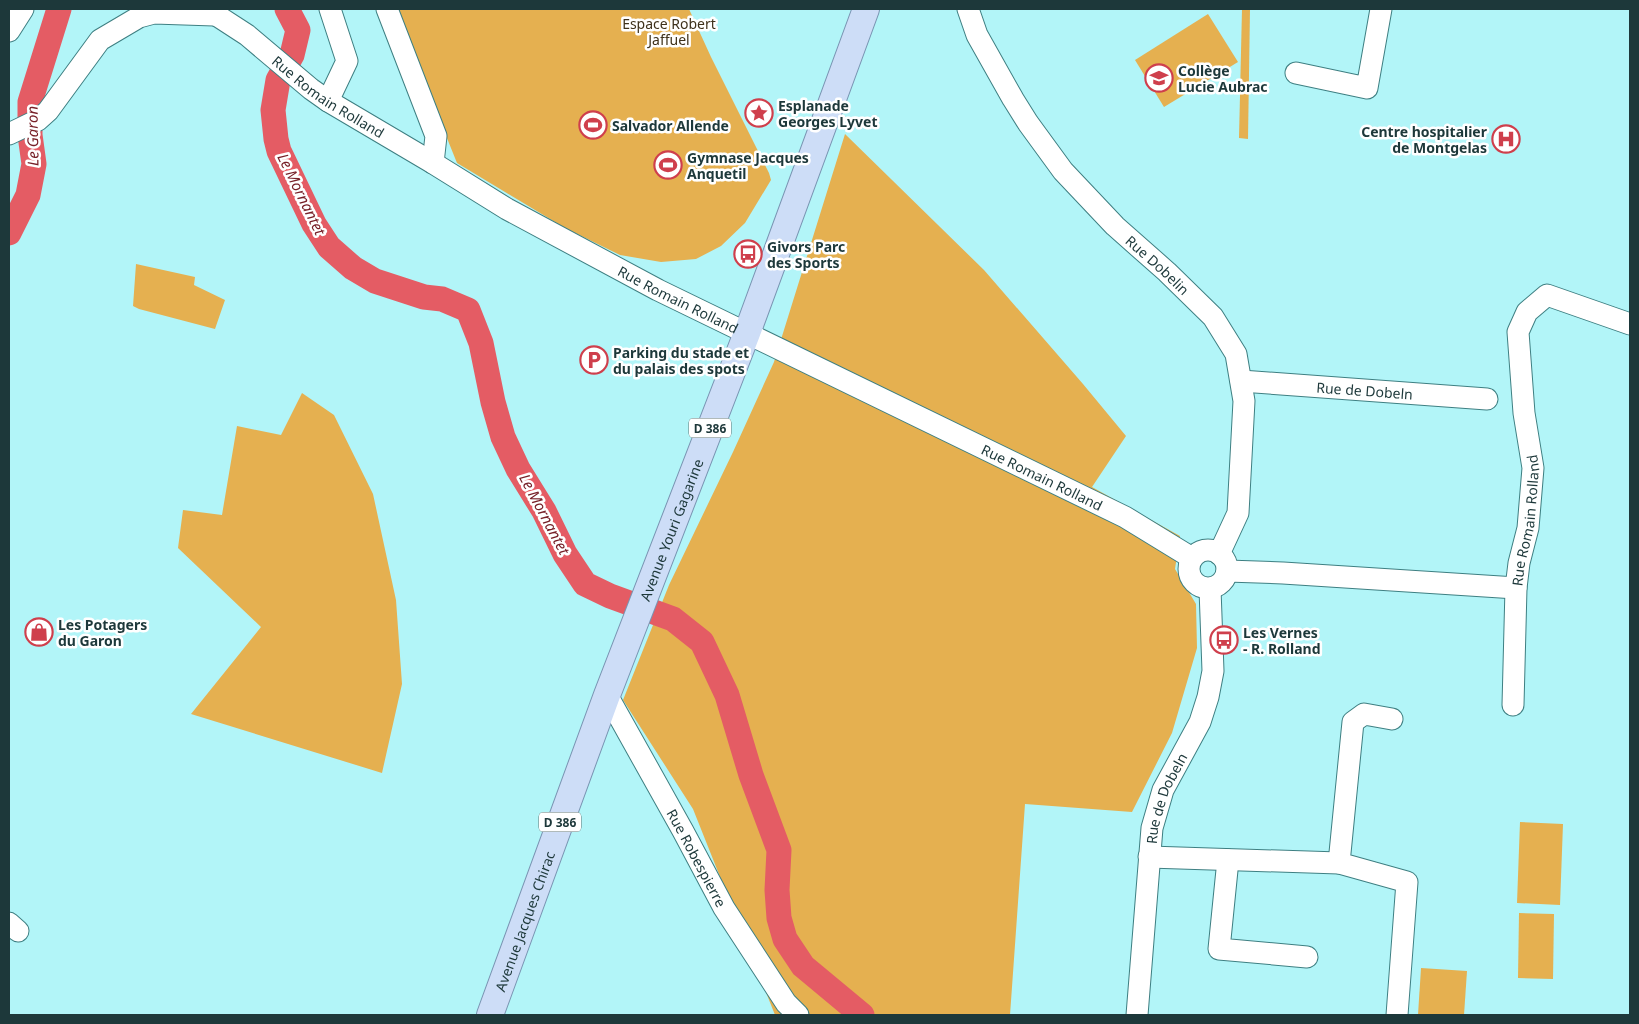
<svg xmlns="http://www.w3.org/2000/svg" width="1639" height="1024" viewBox="0 0 1639 1024" font-family="'Noto Sans',sans-serif">
	<style>
		.green { fill: #e5b050 }
		.lines { fill: none; stroke-linecap: round; stroke-linejoin: round }
		.river { stroke: #e45c64; stroke-width: 25 }
		.minor-casing { stroke: #3e7f82; stroke-width: 23 }
		.major-casing { stroke: #7994b2; stroke-width: 28 }
		.minor { stroke: #fff; stroke-width: 21 }
		.major { stroke: #cdddf7; stroke-width: 26 }
		.labels { text-anchor: middle; dominant-baseline: central; stroke-width: 5; stroke-linejoin: round; paint-order: stroke }
		.shield { fill: #fff; stroke: #617475; stroke-width: 1 }
		.shield-label { font-size: 12px; font-weight: bold; fill: #1d383a }
		.park-label { font-size: 14px; fill: #3e311b; stroke: #fff }
		.poi-label { font-size: 14px; font-weight: bold; fill: #1d383a; stroke: #fff; text-anchor: start }
		.street-label { font-size: 14px; fill: #1d383a; stroke: #fff }
		.water-label { font-size: 15px; font-style: italic; fill: #772028; stroke: #fff }
	</style>
	<rect width="100%" height="100%" fill="#b2f5f8"/>
	<g class="green">
		<polygon points="395,9 689,9 711,57 769,173 771,180 745,223 721,246 696,259 661,262 620,255 565,228 457,163"/>
		<polygon points="1242,9 1250,9 1248,139 1239,138"/>
		<polygon points="1208,14 1238,62 1164,107 1135,60"/>
		<polygon points="845,134 984,270 1083,384 1126,436 1092,487 1180,536 1175,569 1196,604 1197,648 1172,733 1132,812 1025,804 1010,1015 775,1015 693,809 623,700 669,585 733,452 774,362"/>
		<polygon points="136,264 195,277 194,285 225,300 215,329 139,309 133,306"/>
		<polygon points="302,393 334,415 373,494 396,600 402,684 382,773 191,714 261,627 178,548 183,510 222,515 237,426 281,435"/>
		<polygon points="1520,822 1563,824 1560,905 1517,903"/>
		<polygon points="1519,913 1554,914 1553,979 1518,978"/>
		<polygon points="1421,968 1467,971 1464,1015 1418,1015"/>
	</g>
	<g class="lines">
		<g class="river">
			<polyline points="287,9 298,30 292,55 278,80 273,110 276,139 279,151 314,224 329,247 353,268 375,281 424,297 442,299 468,310 481,343 493,402 503,437 518,469 544,511 565,554 585,584 610,596 673,619 702,642 727,695 751,775 779,850 777,890 779,918 785,939 803,966 862,1015"/>
			<polyline points="9,233 28,195 34,164 30,135 30,102 59,9"/>
		</g>
		<g class="minor-casing">
			<g id="minor">
				<path id="s1" d="M207 9 247 35 311 89 328 101 433 163 507 209 658 290 1125 517 1192 558"/>
				<polyline points="387,9 436,136 433,163"/>
				<path id="s2" d="M968 9 977 35 1013 99 1028 123 1063 171 1115 226 1167 272 1213 317 1236 354 1244 401 1238 513 1219 554"/>
				<polyline points="9,31 23,9"/>
				<polyline points="1296,73 1367,88 1381,9"/>
				<polyline points="328,101 347,61 330,9"/>
				<polyline points="9,134 38,120 48,111 100,40 139,17 154,13 214,15"/>
				<path id="s3" d="M1241 381 1487 399"/>
				<circle cx="1208" cy="569" r="19"/>
				<path id="s4" d="M1227 571 1283 573 1516 588 1519 563 1528 528 1533 468 1524 413 1518 332 1527 312 1547 295 1630 324"/>
				<path id="s5" d="M607 695 683 831 724 908 786 1003 798 1015"/>
				<polyline points="1513,705 1516,588"/>
				<polyline points="1392,719 1364,714 1353,722 1339,863 1407,882 1397,1015"/>
				<polyline points="1149,857 1339,863"/>
				<polyline points="1228,860 1219,949 1307,957"/>
				<polyline points="9,923 18,931"/>
				<path id="s6" d="M1137 1015 1152 828 1163 790 1200 722 1208 697 1213 671 1210 589"/>
			</g>
		</g>
		<g class="major-casing">
			<g id="major">
				<path id="s7" d="M490 1015 607 695 747 333 866 9"/>
			</g>
		</g>
		<use href="#minor" class="minor"/>
		<use href="#major" class="major"/>
	</g>
	<defs>
		<g id="school-ring" transform="scale(1.4375)"><circle r="9.5" fill="#fff" stroke="#cf3f4c" stroke-width="1.5"/><path d="M0-5L7-2L0 1L-7-2ZM-4 1L0 2.5L4 1V4Q0 6-4 4Z" fill="#cf3f4c"/></g>
		<g id="sight-ring" transform="scale(1.4375)"><circle r="9.5" fill="#fff" stroke="#cf3f4c" stroke-width="1.5"/><path d="M0-6L1.8-2.2L6-1.7L2.9 1.2L3.7 5.4L0 3.3L-3.7 5.4L-2.9 1.2L-6-1.7L-1.8-2.2Z" fill="#cf3f4c"/></g>
		<g id="stadium-ring" transform="scale(1.4375)"><circle r="9.5" fill="#fff" stroke="#cf3f4c" stroke-width="1.5"/><path d="M0-5a6.5 5 0 1 0 0 10a6.5 5 0 1 0 0-10ZM-3.5-1.8h7v3.6h-7Z" fill="#cf3f4c"/></g>
		<g id="hospital-ring" transform="scale(1.4375)"><circle r="9.5" fill="#fff" stroke="#cf3f4c" stroke-width="1.5"/><path d="M-5-5h3v3.5h4V-5h3V5h-3V1.5h-4V5h-3Z" fill="#cf3f4c"/></g>
		<g id="bus-ring" transform="scale(1.4375)"><circle r="9.5" fill="#fff" stroke="#cf3f4c" stroke-width="1.5"/><path d="M-5-6H5V4H4V6H2V4H-2V6H-4V4H-5ZM-3.5-4V0h7V-4ZM-3.5 1.2v1.5H-2V1.2ZM2 1.2v1.5H3.5V1.2Z" fill="#cf3f4c"/></g>
		<g id="parking-ring" transform="scale(1.4375)"><circle r="9.5" fill="#fff" stroke="#cf3f4c" stroke-width="1.5"/><path d="M-3.5-5.5H1a3.5 3.5 0 0 1 0 7H-1V5.5H-3.5ZM-1-3.4V-.6H.8a1.4 1.4 0 0 0 0-2.8Z" fill="#cf3f4c"/></g>
		<g id="shop-ring" transform="scale(1.4375)"><circle r="9.5" fill="#fff" stroke="#cf3f4c" stroke-width="1.5"/><path d="M-5-2.5h2.3a2.7 3.5 0 0 1 5.4 0H5L5.5 6h-11ZM-1.5-2.5h3a1.5 2.3 0 0 0-3 0Z" fill="#cf3f4c"/></g>
	</defs>
	<g fill-rule="evenodd">
		<use href="#school-ring" x="1159" y="78"/>
		<use href="#sight-ring" x="759" y="113"/>
		<use href="#stadium-ring" x="593" y="125"/>
		<use href="#hospital-ring" x="1506" y="139"/>
		<use href="#stadium-ring" x="668" y="165"/>
		<use href="#bus-ring" x="748" y="254"/>
		<use href="#parking-ring" x="594" y="360"/>
		<use href="#shop-ring" x="39" y="632"/>
		<use href="#bus-ring" x="1224" y="640"/>
	</g>
	<g class="labels">
		<g class="shield">
			<rect x="689" y="418.5" width="42" height="19" rx="4"/>
			<rect x="539" y="812.5" width="42" height="19" rx="4"/>
		</g>
		<g class="shield-label">
			<text x="710" y="428">D 386</text>
			<text x="560" y="822">D 386</text>
		</g>
		<g class="park-label">
			<text x="669" y="23">Espace Robert<tspan x="669" dy="16">Jaffuel</tspan></text>
		</g>
		<g class="poi-label">
			<text x="1178" y="70">Collège<tspan x="1178" dy="16">Lucie Aubrac</tspan></text>
			<text x="778" y="105">Esplanade<tspan x="778" dy="16">Georges Lyvet</tspan></text>
			<text x="612" y="125">Salvador Allende</text>
			<text x="1487" y="131" text-anchor="end">Centre hospitalier<tspan x="1487" dy="16">de Montgelas</tspan></text>
			<text x="687" y="157">Gymnase Jacques<tspan x="687" dy="16">Anquetil</tspan></text>
			<text x="767" y="246">Givors Parc<tspan x="767" dy="16">des Sports</tspan></text>
			<text x="613" y="352">Parking du stade et<tspan x="613" dy="16">du palais des spots</tspan></text>
			<text x="58" y="624">Les Potagers<tspan x="58" dy="16">du Garon</tspan></text>
			<text x="1243" y="632">Les Vernes<tspan x="1243" dy="16">- R. Rolland</tspan></text>
		</g>
		<g class="street-label">
			<text stroke="none"><textPath href="#s1" startOffset="150">Rue Romain Rolland</textPath></text>
			<text stroke="none"><textPath href="#s2" startOffset="322">Rue Dobelin</textPath></text>
			<text stroke="none"><textPath href="#s1" startOffset="555">Rue Romain Rolland</textPath></text>
			<text stroke="none"><textPath href="#s3" startOffset="124">Rue de Dobeln</textPath></text>
			<text stroke="none"><textPath href="#s1" startOffset="960">Rue Romain Rolland</textPath></text>
			<text stroke="none"><textPath href="#s4" startOffset="358">Rue Romain Rolland</textPath></text>
			<text stroke="none"><textPath href="#s7" startOffset="518">Avenue Youri Gagarine</textPath></text>
			<text stroke="none"><textPath href="#s6" startOffset="220">Rue de Dobeln</textPath></text>
			<text stroke="none"><textPath href="#s5" startOffset="186">Rue Robespierre</textPath></text>
			<text stroke="none"><textPath href="#s7" startOffset="100">Avenue Jacques Chirac</textPath></text>
		</g>
		<g class="water-label">
			<text transform="translate(32 136) rotate(-91)">Le Garon</text>
			<text transform="translate(302 194) rotate(64)">Le Mornantet</text>
			<text transform="translate(545 514) rotate(62)">Le Mornantet</text>
		</g>
	</g>
	<rect width="1639" height="1024" fill="none" stroke="#1d383a" stroke-width="20"/>
</svg>
